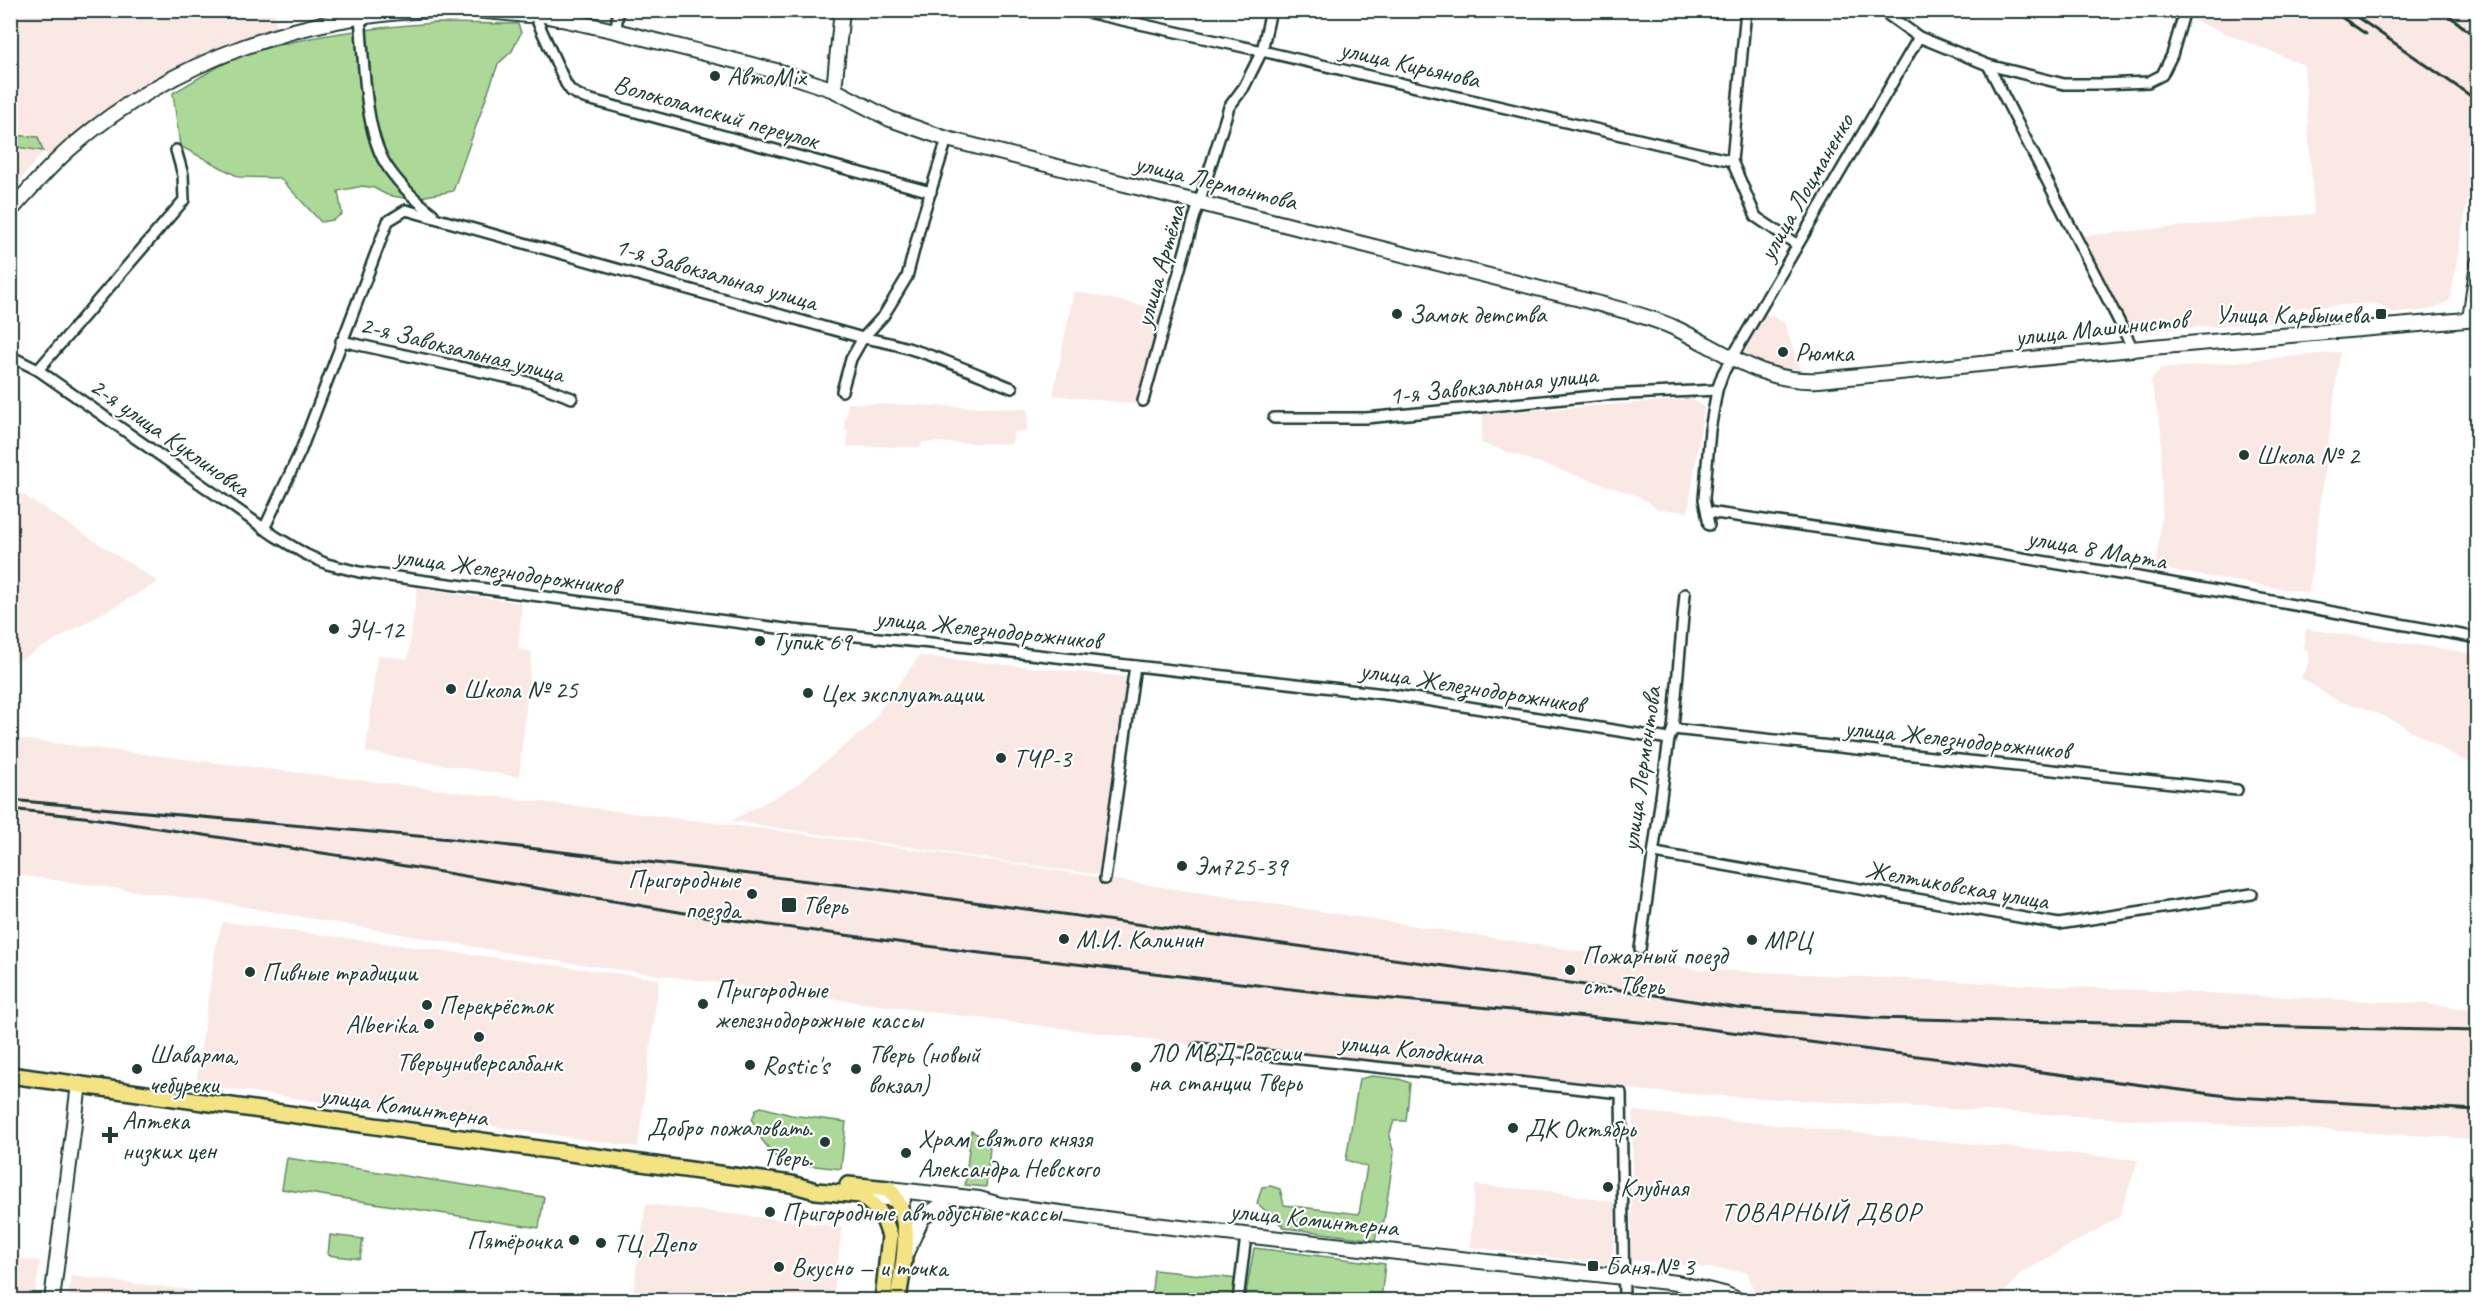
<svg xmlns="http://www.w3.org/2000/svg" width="2488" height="1311" viewBox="0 0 2488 1311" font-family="Caveat,sans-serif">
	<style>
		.built { fill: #fae8e5 }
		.green { fill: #acd998; stroke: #668b66; stroke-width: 1.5 }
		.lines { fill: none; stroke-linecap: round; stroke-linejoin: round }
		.street-casing { stroke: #1f3d34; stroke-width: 14 }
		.secondary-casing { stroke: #1f3d34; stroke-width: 18 }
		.primary-casing { stroke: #1f3d34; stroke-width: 20 }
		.street { stroke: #fff; stroke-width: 9 }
		.secondary { stroke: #fff; stroke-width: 14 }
		.primary { stroke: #f4e382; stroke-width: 15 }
		.rail { stroke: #1f3d34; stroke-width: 3 }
		.poi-dot { fill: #1f3d34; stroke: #fff; stroke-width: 2 }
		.labels { text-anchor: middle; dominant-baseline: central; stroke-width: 4.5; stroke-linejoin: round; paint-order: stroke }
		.street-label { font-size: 26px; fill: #1f3d34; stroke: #fff }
		.poi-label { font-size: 26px; fill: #1f3d34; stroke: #fff; text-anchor: start }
		.neighbourhood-label { font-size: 27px; letter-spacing: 1.5px; fill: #1f3d34; stroke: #fff }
	</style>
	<rect width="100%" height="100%" fill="#fff"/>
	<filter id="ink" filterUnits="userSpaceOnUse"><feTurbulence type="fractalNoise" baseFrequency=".0167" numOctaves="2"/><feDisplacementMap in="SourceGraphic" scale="12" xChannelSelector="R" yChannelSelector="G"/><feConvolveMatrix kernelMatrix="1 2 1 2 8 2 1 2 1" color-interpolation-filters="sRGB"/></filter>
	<g filter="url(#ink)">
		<g class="built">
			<polygon points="11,11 274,11 278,36 165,83 56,161 43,152 11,192 11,146 43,151 38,137 11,135"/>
			<polygon points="2193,11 2477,11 2477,145 2450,300 2430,310 2394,313 2376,303 2291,308 2279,321 2131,332 2082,236 2314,214 2304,65 2190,19"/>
			<polygon points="1074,291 1164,310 1136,404 1053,395"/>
			<polygon points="1764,313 1784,322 1800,369 1766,369 1742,356"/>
			<polygon points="2340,352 2309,593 2156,568 2162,512 2161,429 2151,381 2160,369"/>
			<polygon points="1692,399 1704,407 1688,512 1658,509 1641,497 1481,443 1483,414"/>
			<polygon points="848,403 1028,409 1027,430 1013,432 1012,444 922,442 921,447 847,446 848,430 845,430 845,422"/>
			<polygon points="11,487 158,582 11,665 10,665"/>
			<polygon points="417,588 522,603 518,649 532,652 519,777 366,752 377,655 408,659"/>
			<polygon points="2306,629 2477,654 2477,766 2452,754 2393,720 2365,708 2338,701 2301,678 2310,660 2308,652 2303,647"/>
			<polygon points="919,656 1127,677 1100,875 731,821 794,787 868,727"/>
			<polygon points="11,738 774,830 1000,862 1695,969 2429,1004 2477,1010 2477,1141 2462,1138 1658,1092 1345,1058 1237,1050 923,1011 550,960 223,903 11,874"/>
			<polygon points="223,922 659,979 638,1147 196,1084 216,944"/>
			<polygon points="1633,1111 2138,1160 2119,1217 2020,1274 1999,1300 1757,1300 1747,1272 1631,1260"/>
			<polygon points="1475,1185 1557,1192 1618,1203 1611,1265 1470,1247"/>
			<polygon points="646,1204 842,1227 833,1300 632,1300"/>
			<polygon points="11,1258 40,1261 34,1300 11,1300"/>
			<polygon points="71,1276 273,1300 68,1300"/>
		</g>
		<g class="green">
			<path d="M434 23 518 24 521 33 512 51 498 64 453 191 409 199 387 195 374 188 363 186 338 191 342 214 333 220 321 222 280 178 239 177 180 146 173 93C195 81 222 62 246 54 306 35 372 28 434 23Z"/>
			<polygon points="10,135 38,137 43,151 11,146"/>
			<polygon points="1372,1076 1399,1079 1410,1083 1406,1121 1394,1121 1389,1136 1394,1153 1384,1221 1380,1224 1375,1240 1285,1228 1257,1203 1262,1187 1271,1186 1280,1189 1284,1205 1359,1214 1367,1167 1346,1160 1359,1079"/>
			<polygon points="761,1107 791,1115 846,1122 841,1169 780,1162 762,1140 752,1120 756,1109"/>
			<polygon points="971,1131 983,1137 990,1148 986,1187 965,1185"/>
			<polygon points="287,1158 544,1197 539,1228 282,1189"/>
			<polygon points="330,1235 363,1239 360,1259 328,1255"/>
			<polygon points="1254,1248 1385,1264 1381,1300 1245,1300"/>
			<polygon points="1154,1270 1238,1279 1235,1300 1151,1300"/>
		</g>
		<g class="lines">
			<g class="street-casing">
				<g id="street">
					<polyline points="1077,10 1262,51 1732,161"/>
					<polyline points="1746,10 1732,161 1756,217 1796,244"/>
					<polyline points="1881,10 1919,37 1988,65 2064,84 2102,84 2148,82 2162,75 2172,55 2185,10"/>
					<polyline points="535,16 566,84 571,91 584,98 931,192"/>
					<path d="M360 17C364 58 364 128 385 163 398 184 414 199 433 214"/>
					<polyline points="616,31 618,10"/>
					<polyline points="1988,65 2133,349"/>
					<polyline points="341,341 532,383 572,398"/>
					<polyline points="10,356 38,370 275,536 305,554 327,564 359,572 793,630 931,643 1394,695 1669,739"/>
					<polyline points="38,370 184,200 183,175 176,150"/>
					<polyline points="842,391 851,359 863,338 884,315 907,277 922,219 947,139"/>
					<polyline points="1143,401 1193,222 1229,107 1244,87 1262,51 1271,10"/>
					<polyline points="1274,418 1366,418 1605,395 1717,390"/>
					<polyline points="1708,512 1962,548 2138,577 2478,638"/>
					<polyline points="1709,525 1704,499 1710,430 1717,390 1723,373 1919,37"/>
					<path d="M264 529 301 450 388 221 406 210 863 338C914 345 964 369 1012 388"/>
					<polyline points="1673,729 2237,790"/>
					<polyline points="1655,853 2059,924 2252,894"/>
					<polyline points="1105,879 1135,666"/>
					<polyline points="1640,949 1669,739 1673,729 1685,594"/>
					<polyline points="1197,1048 1621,1093 1624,1300"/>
					<polyline points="1238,1300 1246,1236"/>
				</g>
			</g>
			<g class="secondary-casing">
				<g id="secondary">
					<polyline points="475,10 528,15"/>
					<path d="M521 10 616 31 784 73 834 90 890 119 947 139 1600 304C1625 311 1651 317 1675 328 1722 350 1764 384 1819 380L2152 347 2478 319"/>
					<polyline points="834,90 842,10"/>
					<path d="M10 211C31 188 50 165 74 145 173 60 306 14 435 10"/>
					<polyline points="2470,319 2478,263"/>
					<polyline points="889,1189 979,1199 1000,1205 1136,1223 1677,1283 1724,1294 1738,1300"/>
					<polyline points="861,1195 903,1200"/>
					<polyline points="906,1253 922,1218 943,1204"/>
					<polyline points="52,1300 79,1084"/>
				</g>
			</g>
			<g class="primary-casing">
				<g id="primary">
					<polyline points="10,1075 791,1184 816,1191 861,1195 878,1210 885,1222 890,1236 883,1300"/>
					<path d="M848 1185 889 1189C916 1223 903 1260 898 1300"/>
				</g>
			</g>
			<use href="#street" class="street"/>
			<use href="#secondary" class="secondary"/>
			<use href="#primary" class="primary"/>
			<g class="rail">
				<polyline points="2331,10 2366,34"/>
				<polyline points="2347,10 2478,101"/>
				<polyline points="2446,13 2478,39"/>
				<polyline points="10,800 451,839 885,890 1636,992 1737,1008 1872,1018 2478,1031"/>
				<polyline points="10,809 92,818 375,861 703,916 972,952 1317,992 1693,1027 2235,1097 2478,1110"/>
			</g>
		</g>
	</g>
	<g class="poi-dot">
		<circle cx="715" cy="76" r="6"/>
		<circle cx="1397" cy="314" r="6"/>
		<rect x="2375" y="308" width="12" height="12" rx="3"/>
		<circle cx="1783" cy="352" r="6"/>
		<circle cx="2244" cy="455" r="6"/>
		<circle cx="334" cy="629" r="6"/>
		<circle cx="760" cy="641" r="6"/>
		<circle cx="451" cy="689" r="6"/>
		<circle cx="808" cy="693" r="6"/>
		<circle cx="1001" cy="758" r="6"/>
		<circle cx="1182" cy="866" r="6"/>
		<circle cx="752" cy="894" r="6"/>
		<rect x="781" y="897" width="16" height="16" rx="3"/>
		<circle cx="1064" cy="939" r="6"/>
		<circle cx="1752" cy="940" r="6"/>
		<circle cx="1570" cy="970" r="6"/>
		<circle cx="250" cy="972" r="6"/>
		<circle cx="703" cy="1004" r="6"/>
		<circle cx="427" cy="1005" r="6"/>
		<circle cx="429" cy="1024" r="6"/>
		<circle cx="479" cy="1037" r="6"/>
		<circle cx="750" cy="1065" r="6"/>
		<circle cx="1136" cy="1067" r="6"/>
		<circle cx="137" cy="1069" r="6"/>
		<circle cx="856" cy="1069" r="6"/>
		<circle cx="1513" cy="1128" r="6"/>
		<path d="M107 1126h6v6h6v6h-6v6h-6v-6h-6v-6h6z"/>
		<circle cx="825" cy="1142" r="6"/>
		<circle cx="906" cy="1153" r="6"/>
		<circle cx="1608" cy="1187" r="6"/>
		<circle cx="770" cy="1212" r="6"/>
		<circle cx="574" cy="1240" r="6"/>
		<circle cx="601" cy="1243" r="6"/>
		<rect x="1587" y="1260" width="12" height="12" rx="3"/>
		<circle cx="779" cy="1267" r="6"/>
	</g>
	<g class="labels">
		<g class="street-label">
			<text transform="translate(1410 64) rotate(13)">улица Кирьянова</text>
			<text transform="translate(716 112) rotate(16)">Волоколамский переулок</text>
			<text transform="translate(1216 182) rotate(14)">улица Лермонтова</text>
			<text transform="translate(1806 187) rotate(-60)">улица Лоцманенко</text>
			<text transform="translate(1160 266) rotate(-74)">улица Артёма</text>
			<text transform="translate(716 274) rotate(16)">1-я Завокзальная улица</text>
			<text transform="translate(2101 328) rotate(-6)">улица Машинистов</text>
			<text transform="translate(462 349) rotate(14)">2-я Завокзальная улица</text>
			<text transform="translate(1493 385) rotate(-6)">1-я Завокзальная улица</text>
			<text transform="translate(170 437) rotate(35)">2-я улица Куклиновка</text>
			<text transform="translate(2097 549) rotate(10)">улица 8 Марта</text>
			<text transform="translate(507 571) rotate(8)">улица Железнодорожников</text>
			<text transform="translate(988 629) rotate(6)">улица Железнодорожников</text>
			<text transform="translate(1472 687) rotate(9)">улица Железнодорожников</text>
			<text transform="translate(1957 739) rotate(6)">улица Железнодорожников</text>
			<text transform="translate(1641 769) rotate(-82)">улица Лермонтова</text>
			<text transform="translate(1957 885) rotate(10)">Желтиковская улица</text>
			<text transform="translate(1411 1049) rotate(6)">улица Колодкина</text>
			<text transform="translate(404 1106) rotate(8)">улица Коминтерна</text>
			<text transform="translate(1314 1219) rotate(6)">улица Коминтерна</text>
		</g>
		<g class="poi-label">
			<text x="727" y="76">АвтоMix</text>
			<text x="1409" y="314">Замок детства</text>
			<text x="2369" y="314" text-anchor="end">Улица Карбышева</text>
			<text x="1795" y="352">Рюмка</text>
			<text x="2256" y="455">Школа № 2</text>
			<text x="346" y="629">ЭЧ-12</text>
			<text x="772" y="641">Тупик 69</text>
			<text x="463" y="689">Школа № 25</text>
			<text x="820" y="693">Цех эксплуатации</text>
			<text x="1013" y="758">ТЧР-3</text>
			<text x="1194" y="866">Эм725-39</text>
			<text x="740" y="879" text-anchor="end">Пригородные<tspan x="740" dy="30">поезда</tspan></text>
			<text x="802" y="905">Тверь</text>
			<text x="1076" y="939">М.И. Калинин</text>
			<text x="1764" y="940">МРЦ</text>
			<text x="1582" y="955">Пожарный поезд<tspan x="1582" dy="30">ст. Тверь</tspan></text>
			<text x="262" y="972">Пивные традиции</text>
			<text x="715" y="989">Пригородные<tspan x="715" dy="30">железнодорожные кассы</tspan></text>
			<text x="439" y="1005">Перекрёсток</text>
			<text x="417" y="1024" text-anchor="end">Alberika</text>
			<text x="1148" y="1052">ЛО МВД России<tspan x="1148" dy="30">на станции Тверь</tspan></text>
			<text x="149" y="1054">Шаварма,<tspan x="149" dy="30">чебуреки</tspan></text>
			<text x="868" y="1054">Тверь (новый<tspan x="868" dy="30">вокзал)</tspan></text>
			<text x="479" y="1062" text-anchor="middle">Тверьуниверсалбанк</text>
			<text x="762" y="1065">Rostic's</text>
			<text x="122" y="1120">Аптека<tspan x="122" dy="30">низких цен</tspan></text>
			<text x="813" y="1127" text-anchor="end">Добро пожаловать.<tspan x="813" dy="30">Тверь.</tspan></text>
			<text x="1525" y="1128">ДК Октябрь</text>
			<text x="918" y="1138">Храм святого князя<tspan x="918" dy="30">Александра Невского</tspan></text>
			<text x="1620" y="1187">Клубная</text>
			<text x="782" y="1212">Пригородные автобусные кассы</text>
			<text x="562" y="1240" text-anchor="end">Пятёрочка</text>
			<text x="613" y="1243">ТЦ Депо</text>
			<text x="1605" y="1266">Баня № 3</text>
			<text x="791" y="1267">Вкусно — и точка</text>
		</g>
		<g class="neighbourhood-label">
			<text x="1821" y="1212">ТОВАРНЫЙ ДВОР</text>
		</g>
	</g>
	<rect width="2488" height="1311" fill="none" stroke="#fff" stroke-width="36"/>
	<rect x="18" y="18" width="2452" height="1275" fill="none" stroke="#1f3d34" stroke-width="2" filter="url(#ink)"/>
</svg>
